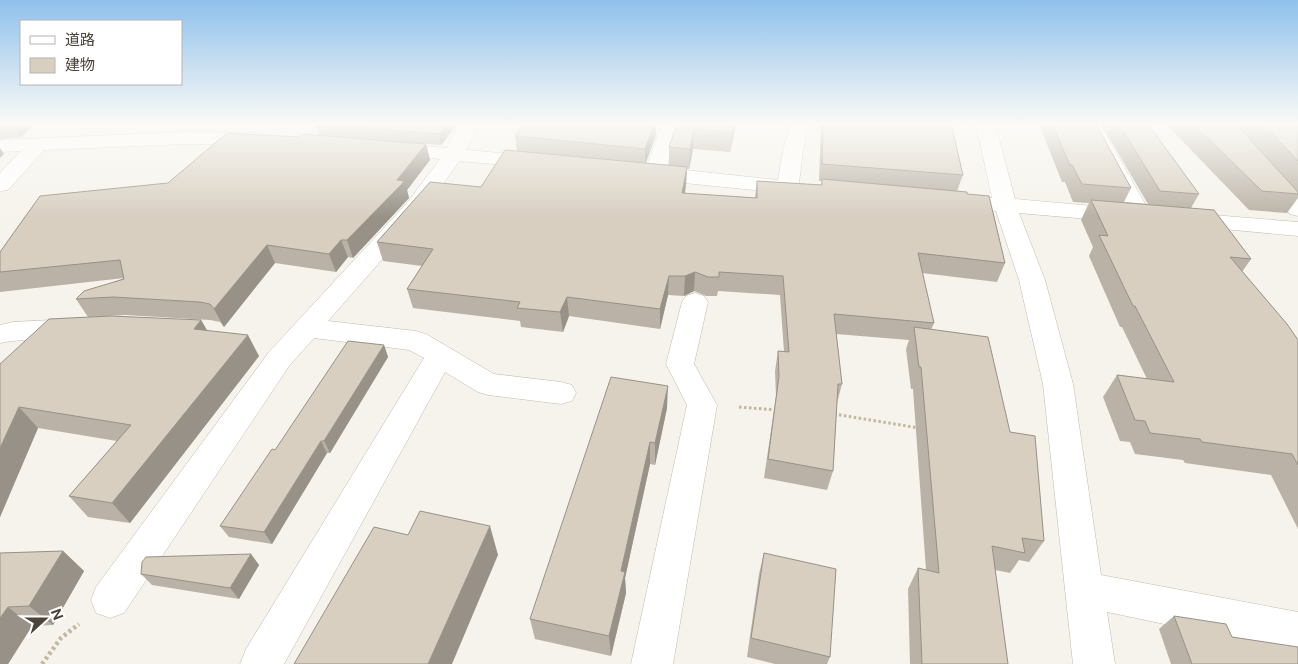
<svg xmlns="http://www.w3.org/2000/svg" width="1298" height="664" viewBox="0 0 1298 664" font-family="'Public Sans','Noto Sans JP',sans-serif">
	<style>
		.lines { fill: none; stroke-linecap: round; stroke-linejoin: round }
		.minor-casing { stroke: #c2bbae; stroke-width: 1 }
		.path-far1 { stroke: #c4b79f; stroke-width: 3; stroke-dasharray: 2.5 2.5; stroke-linecap: butt }
		.path { stroke: #c4b79f; stroke-width: 4.5; stroke-dasharray: 3 3; stroke-linecap: butt }
		.minor { fill: #fff; fill-rule: evenodd }
		.wall { fill: #bab2a6 }
		.shaded-wall { fill: #979187 }
		.building { fill: #d8cfc1; stroke: #979187 }
	</style>
	<rect width="100%" height="100%" fill="#f6f3ec"/>
	<g class="lines">
		<g class="minor-casing">
			<g id="minor">
				<polygon points="460,124 479,124 466,150 537,156 544,158 547,162 544,166 537,168 459,161 423,213 328,321 416,331 426,334 494,374 561,382 572,385 576,393 572,401 561,404 488,395 478,392 445,372 284,664 240,664 246,649 424,358 409,350 314,338 289,366 124,613 110,618 96,613 91,600 96,587 269,352 407,203 440,159 384,153 381,149 384,145 391,143 447,148"/>
				<polygon points="662,124 681,124 666,168 778,180 783,150 791,124 810,124 803,150 799,183 805,188 802,193 794,194 654,180 643,177 640,173 646,168"/>
				<polygon points="976,124 995,124 1015,199 1126,209 1081,124 1100,124 1152,216 1149,221 1141,223 1133,221 1131,218 1122,222 1019,213 1045,280 1073,384 1101,575 1298,612 1298,652 1107,612 1115,664 1073,664 1043,384 1019,280 996,211 945,206 942,201 945,196 953,194 992,198"/>
				<polygon points="1213,124 1233,124 1298,196 1298,216 1290,214"/>
				<polygon points="186,132 258,133 265,135 268,139 265,143 258,145 186,144 44,150 8,190 0,191 0,173 21,151 0,152 0,140"/>
				<polygon points="1188,213 1298,222 1298,236 1180,225 1177,220 1180,215"/>
				<polygon points="695,293 704,296 708,302 694,364 717,405 673,664 631,664 687,405 666,364 682,302 686,296"/>
				<path d="M73 319 83 321 87 328 83 335C56 342 27 337 0 343V325L13 322Z"/>
			</g>
		</g>
		<g class="path-far1">
			<polyline points="739,407 777,410"/>
			<polyline points="834,414 919,428"/>
		</g>
		<polyline class="path" points="42,664 61,638 79,624"/>
		<use href="#minor" class="minor"/>
	</g>
	<g class="wall">
		<polygon points="0,124 34,124 21,137 0,139"/>
		<polygon points="315,124 457,124 441,145 319,135"/>
		<polygon points="523,124 656,124 656,135 645,163 669,165 669,147 677,124 736,124 730,152 693,149 689,169 687,169 686,185 685,193 755,198 757,181 821,185 822,181 819,181 821,124 951,124 963,175 957,191 967,194 1005,263 997,282 922,273 934,323 931,330 1010,432 1044,541 1029,562 1019,560 1010,573 995,570 1008,664 910,664 908,589 918,568 926,570 913,389 911,389 906,349 909,340 836,334 842,384 837,403 833,471 827,490 764,478 776,396 775,371 778,351 784,352 780,295 718,291 717,296 706,296 694,291 684,296 668,295 660,329 569,316 563,332 521,327 520,321 413,308 407,289 422,266 383,261 377,242 481,187 517,151 515,136"/>
		<polygon points="1039,124 1096,124 1131,188 1124,202 1148,204 1101,124 1148,124 1199,194 1191,208 1251,259 1242,272 1298,340 1298,529 1271,475 1185,463 1183,460 1135,454 1130,442 1120,441 1103,397 1117,375 1147,379 1122,327 1120,327 1089,256 1093,247 1081,220 1089,203 1073,202 1065,182 1062,182"/>
		<polygon points="1166,124 1298,124 1298,198 1287,213 1249,210"/>
		<polygon points="426,144 430,160 407,190 409,198 353,258 348,257 336,272 275,263 224,327 220,322 210,320 125,315 88,317 76,299 124,278 0,292 0,252 168,183"/>
		<polygon points="201,320 207,330 259,356 130,523 88,517 69,496 117,441 38,428 0,517 0,364"/>
		<polygon points="384,345 388,357 330,453 327,453 272,544 229,537 220,526 275,450"/>
		<polygon points="667,408 655,465 650,464 625,578 626,593 611,656 535,639 530,619"/>
		<polygon points="63,551 84,571 53,625 32,626 8,664 0,553"/>
		<polygon points="764,553 830,657 827,664 775,664 747,657 759,574"/>
		<polygon points="251,554 259,565 239,599 152,585 141,574"/>
		<polygon points="1174,616 1232,637 1298,664 1171,664 1159,629"/>
	</g>
	<g class="shaded-wall">
		<polygon points="12,124 34,124 21,137"/>
		<polygon points="447,124 457,124 441,145 439,134"/>
		<polygon points="654,124 656,124 656,135 645,165 645,149"/>
		<polygon points="733,124 736,124 730,152 732,132"/>
		<polygon points="694,129 693,149 689,169 690,149"/>
		<polygon points="426,144 430,160 407,190 409,198 353,258 347,240"/>
		<polygon points="0,148 4,154 0,158"/>
		<polygon points="687,167 686,185 682,211 682,193"/>
		<polygon points="341,240 348,257 336,272 329,254"/>
		<polygon points="267,245 275,263 224,327 214,309"/>
		<polygon points="695,272 694,291 684,296 685,276"/>
		<polygon points="669,276 668,295 660,329 660,309"/>
		<polygon points="567,297 569,316 563,332 560,312"/>
		<polygon points="201,320 213,341 194,329"/>
		<polygon points="248,335 259,356 130,523 112,503"/>
		<polygon points="384,345 388,357 330,453 324,441"/>
		<polygon points="668,386 667,408 655,465 655,443"/>
		<polygon points="19,407 38,428 0,517 0,448"/>
		<polygon points="321,441 327,453 272,544 264,532"/>
		<polygon points="650,442 650,464 625,578 626,593 611,656 609,636 621,571"/>
		<polygon points="490,526 498,555 452,664 428,664"/>
		<polygon points="63,551 84,571 53,625 29,606"/>
		<polygon points="251,554 259,565 239,599 230,588"/>
		<polygon points="8,607 32,626 8,664 0,664 0,618"/>
	</g>
	<g class="building">
		<polygon points="315,124 447,124 439,134"/>
		<polygon points="523,124 654,124 645,149 515,136"/>
		<polygon points="677,124 733,124 732,132 694,129 690,149 669,147"/>
		<polygon points="823,124 951,124 963,175 822,164"/>
		<polygon points="1052,124 1096,124 1131,188 1082,184 1072,165 1070,165"/>
		<polygon points="1119,124 1148,124 1199,194 1160,191"/>
		<polygon points="1193,124 1236,124 1298,192 1298,194 1262,191"/>
		<polygon points="1263,124 1298,124 1298,161"/>
		<polygon points="227,133 299,137 302,134 426,144 397,180 404,181 401,185 347,240 341,240 329,254 267,245 214,309 210,304 200,302 113,297 76,299 84,291 124,279 120,260 0,272 0,252 40,196 168,183"/>
		<polygon points="505,150 687,167 682,193 757,198 757,181 822,185 822,179 967,192 967,194 989,196 1005,263 918,253 934,323 834,314 842,384 838,384 833,471 768,459 779,376 778,351 789,352 783,276 719,272 719,277 708,277 695,272 685,276 669,276 660,309 567,297 560,312 517,308 520,302 407,289 433,249 377,242 430,182 481,187"/>
		<polygon points="1091,200 1214,210 1251,259 1230,257 1287,324 1298,340 1298,465 1292,454 1202,442 1200,439 1150,433 1145,421 1135,420 1117,375 1174,382 1135,306 1133,306 1099,235 1108,236"/>
		<polygon points="111,316 201,320 194,329 248,335 112,503 69,496 131,425 19,407 0,448 0,364 49,319"/>
		<polygon points="914,327 988,337 1010,432 1035,436 1044,541 1022,538 1025,553 992,546 1008,664 922,664 918,568 939,573 921,367 919,367"/>
		<polygon points="348,341 384,345 324,441 321,441 264,532 220,526 272,449 275,450"/>
		<polygon points="611,377 668,386 655,443 650,442 621,571 625,572 609,636 530,619"/>
		<polygon points="420,511 490,526 428,664 294,664 374,527 408,535"/>
		<polygon points="63,551 29,606 8,607 0,618 0,553"/>
		<polygon points="764,553 836,569 830,657 751,638"/>
		<polygon points="251,554 230,588 141,574 142,562 146,557"/>
		<polygon points="1174,616 1226,624 1232,637 1298,647 1298,664 1192,664"/>
	</g>
	<linearGradient id="sky" x2="0" y2="1"><stop stop-color="#8fc1ec"/><stop offset="0.57" stop-color="#fbfaf6"/><stop offset="1" stop-color="#fbfaf6" stop-opacity="0"/></linearGradient>
	<rect width="1298" height="217" fill="url(#sky)"/>
	<rect x="20" y="20" width="162" height="65" fill="#ffffff" stroke="#b7b4b0"/>
	<rect x="30" y="36" width="25" height="8" fill="#ffffff" stroke="#b7b4b0"/>
	<text x="65" y="45" font-size="15" fill="#4b4439">道路</text>
	<rect x="30" y="58" width="25" height="15" fill="#d8cfc1" stroke="#b7b4b0"/>
	<text x="65" y="70" font-size="15" fill="#4b4439">建物</text>
	<g transform="translate(45 619) rotate(69)" stroke="#ffffff" stroke-width="4" paint-order="stroke">
	<path d="M0-4L9 19L0 12L-9 19Z" fill="#4b4439"/>
	<text y="-8" font-size="14" font-weight="bold" text-anchor="middle" fill="#4b4439">N</text>
	</g>
</svg>
